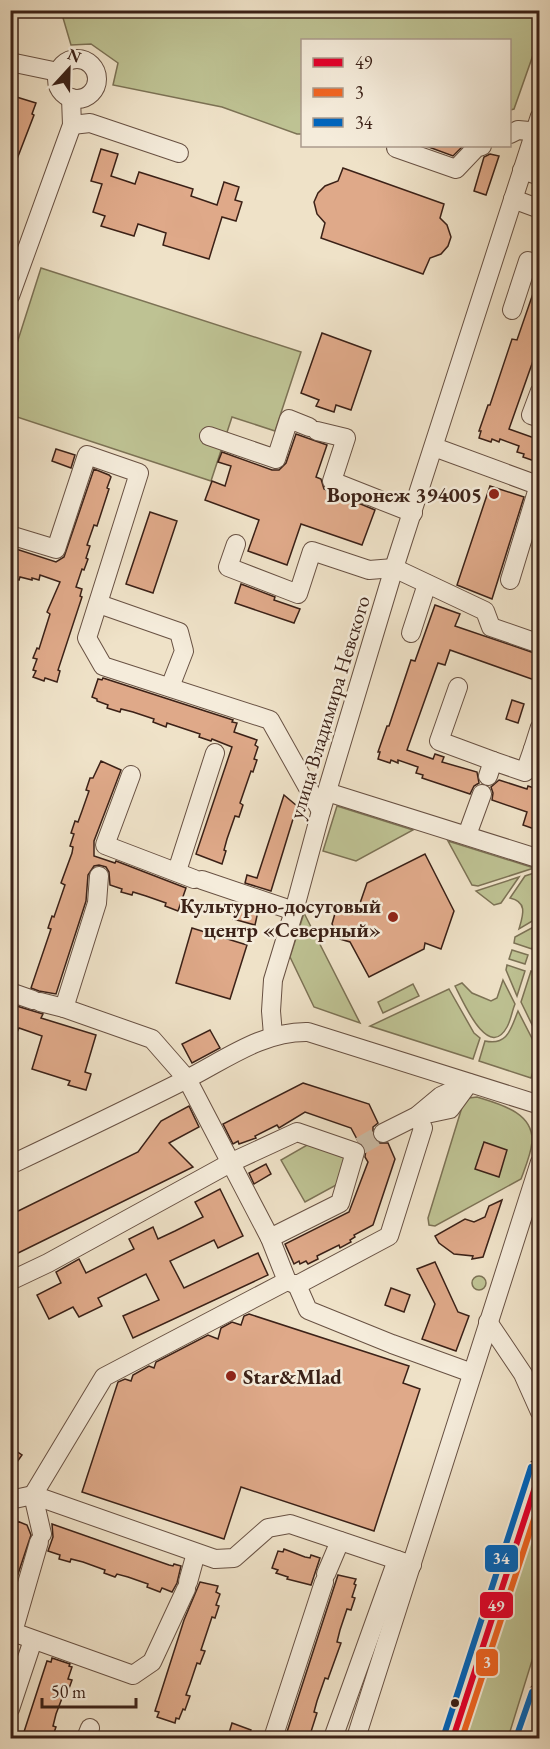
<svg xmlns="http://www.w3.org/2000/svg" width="550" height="1749" viewBox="0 0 550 1749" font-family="'EB Garamond',serif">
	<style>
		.green { fill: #bec293; stroke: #7c7255; stroke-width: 1.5 }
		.building { fill: #dfa989; stroke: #3b2117; stroke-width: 1.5 }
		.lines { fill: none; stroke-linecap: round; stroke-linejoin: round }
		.minor-tunnel { stroke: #cbbba5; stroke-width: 18; stroke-dasharray: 18 9; stroke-linecap: butt }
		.minor-casing { stroke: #685143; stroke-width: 20 }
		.major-casing { stroke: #3b2117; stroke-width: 25 }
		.minor { stroke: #f5ecdb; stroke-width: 18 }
		.major { stroke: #efe2c8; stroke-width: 22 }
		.bus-1-casing { stroke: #f5ecdb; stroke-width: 10 }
		.bus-2-casing { stroke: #f5ecdb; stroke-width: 10 }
		.bus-3-casing { stroke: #f5ecdb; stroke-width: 10 }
		.bus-1 { stroke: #e4002b; stroke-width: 6 }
		.bus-2 { stroke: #f26522; stroke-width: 6 }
		.bus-3 { stroke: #0065bd; stroke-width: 6 }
		.poi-dot { fill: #8f2418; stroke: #f5ecdb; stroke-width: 2 }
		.bus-dot { fill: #3b2117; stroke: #f5ecdb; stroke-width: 2 }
		.labels { text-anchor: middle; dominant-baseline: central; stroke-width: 5; stroke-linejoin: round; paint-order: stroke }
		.poi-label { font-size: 21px; font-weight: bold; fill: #3b2117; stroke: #f5ecdb; text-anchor: end }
		.street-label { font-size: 21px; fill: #3b2117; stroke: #f5ecdb }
		.line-badge { stroke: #f5ecdb; stroke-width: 2 }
		.badge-label { font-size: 16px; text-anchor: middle; font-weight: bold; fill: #fff }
	</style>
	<rect width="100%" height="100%" fill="#efe2c8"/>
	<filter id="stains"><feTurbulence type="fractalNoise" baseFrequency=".00333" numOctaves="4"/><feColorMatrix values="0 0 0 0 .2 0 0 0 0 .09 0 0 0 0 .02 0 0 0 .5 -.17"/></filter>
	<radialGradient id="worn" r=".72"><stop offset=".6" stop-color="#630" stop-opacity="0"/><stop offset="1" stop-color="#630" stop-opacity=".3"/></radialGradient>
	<g class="green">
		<polygon points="61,11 539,11 539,38 514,109 510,110 510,40 302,40 302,134 297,134 222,107 113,85 118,63 91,44 71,45"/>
		<polygon points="41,268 301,352 275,431 232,417 211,481 11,415 11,362"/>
		<polygon points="337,806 413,830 356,861 323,851"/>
		<polygon points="448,841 534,868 478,886 472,885"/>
		<path d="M534 873 539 874V917L519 929C523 915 528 902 510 898L525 876Z"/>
		<polygon points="519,877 501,903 494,905 476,891"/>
		<polygon points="304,913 360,1023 314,1007 290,957"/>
		<polygon points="539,924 532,949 514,943 515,937"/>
		<polygon points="512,950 528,955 525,964 509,959"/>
		<polygon points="507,965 525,971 517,996 506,970"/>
		<polygon points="531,971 539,974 539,1039 521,1002"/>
		<path d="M503 980 515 1004C512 1011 511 1020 507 1027 488 1062 462 999 455 986L462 983 472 993 491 1001 497 998Z"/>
		<polygon points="413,984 419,996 383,1013 378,1002"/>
		<polygon points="449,989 474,1033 480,1038 473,1059 370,1026"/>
		<path d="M518 1011 539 1052 531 1078 479 1061 485 1041C508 1046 511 1028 518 1011Z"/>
		<path d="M477 1097C499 1104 534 1112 532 1142 531 1154 525 1168 521 1179L435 1226 429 1225 428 1218 463 1104 469 1098Z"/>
		<polygon points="314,1141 341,1151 345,1161 338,1184 305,1202 281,1160"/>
		<circle cx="479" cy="1283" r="7"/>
		<polygon points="539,1497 539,1638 508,1738 462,1738"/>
	</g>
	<g class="building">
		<polygon points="10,95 36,103 32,114 34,115 12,172 10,171"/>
		<polygon points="426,146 463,146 453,156"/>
		<polygon points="101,149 118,154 111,176 135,184 139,172 193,189 191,196 217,205 224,182 239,187 235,200 242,202 236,221 222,217 209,259 163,245 166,233 138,224 134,236 101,226 105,216 93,212 102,184 91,181"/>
		<polygon points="490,154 499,156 486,195 474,191 484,157"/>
		<polygon points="343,168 444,204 440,218 447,225 451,237 448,246 441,254 430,258 423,274 321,238 325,223 317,214 314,202 318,193 325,186 338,181"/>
		<polygon points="538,279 540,280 540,341 509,429 540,440 540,463 523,457 524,454 517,452 519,446 500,439 499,442 492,439 491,442 479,438 481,431 479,431 488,405 490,405 512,339 517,340"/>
		<polygon points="322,333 371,351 351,410 336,405 334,412 316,406 319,400 301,393"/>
		<polygon points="296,434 327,445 316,477 321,479 324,489 375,510 362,545 301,524 287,565 248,551 259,520 205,500 212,481 225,486 231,466 218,462 222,452 272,470 279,470 286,463"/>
		<polygon points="56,449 75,455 71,468 52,461"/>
		<polygon points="94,469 109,475 111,477 107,488 109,489 97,526 94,525 87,545 90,546 86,558 88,559 84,570 82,569 76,587 82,589 80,596 82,597 58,670 60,671 57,682 45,678 44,681 33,677 36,671 33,670 37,659 33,658 37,648 39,649 50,614 47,612 60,582 40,575 39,580 32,578 32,580 20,577 19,580 10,577 10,547 56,562 64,557"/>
		<polygon points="490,486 524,497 492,599 457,585"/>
		<polygon points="150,512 177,521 153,593 126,584"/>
		<polygon points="241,584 275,597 274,600 300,609 294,623 235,603"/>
		<polygon points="435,605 460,614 455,626 540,655 540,682 450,650 445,665 438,663 407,750 433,759 435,754 444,757 442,762 477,772 479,783 474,786 470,794 422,778 423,775 416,773 418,767 398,760 398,763 391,760 390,763 378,759 380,752 378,752 387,726 389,726 411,660 415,661"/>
		<polygon points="103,678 233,720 232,722 237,723 234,732 257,740 255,745 258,747 254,759 257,760 253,772 251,771 240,803 243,805 239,817 235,816 227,839 224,850 226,851 222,864 196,854 232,747 212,739 211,741 199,737 200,734 167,723 166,727 153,722 154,719 133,712 121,709 120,712 107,708 108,705 97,701 97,699 92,697 98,679 102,680"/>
		<polygon points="512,700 524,704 518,723 506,719"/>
		<polygon points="101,761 121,770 94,841 94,856 115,863 116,861 186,888 178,911 165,906 166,903 146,896 133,892 132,895 121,892 122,889 110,885 109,872 106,867 99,865 94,866 88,875 86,901 56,994 39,991 31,988 51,929 48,928 52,916 54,917 65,885 61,883 72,853 73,847 70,846 74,834 71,833 75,821 78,822 82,811 89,791 86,790 90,778 93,778"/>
		<polygon points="499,780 527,789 528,786 540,790 540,831 523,825 527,812 492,800 493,793 491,787"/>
		<polygon points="284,795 297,806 271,891 245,883 247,875 257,878"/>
		<polygon points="425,854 454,911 441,949 425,943 424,949 369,977 350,942 340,939 332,924 338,903 358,909 367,883"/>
		<polygon points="237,904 256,910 257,916 255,925 233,919"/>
		<polygon points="192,928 247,945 230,999 176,983"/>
		<polygon points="10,1004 43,1014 41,1018 96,1035 85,1072 91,1074 86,1090 68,1085 70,1081 32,1069 42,1036 19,1028 10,1048"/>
		<polygon points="210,1030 220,1048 192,1063 182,1044"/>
		<polygon points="303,1083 369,1104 378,1123 373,1127 373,1137 377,1143 388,1143 395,1159 373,1225 354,1235 355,1237 350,1240 351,1242 340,1248 339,1245 317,1256 318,1259 308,1264 306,1261 300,1264 299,1261 294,1264 285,1244 349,1212 368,1162 365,1157 366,1149 358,1141 351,1128 305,1112 279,1128 277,1125 255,1136 256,1138 239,1144 238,1141 233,1144 223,1124"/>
		<polygon points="189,1106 199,1127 169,1143 193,1167 10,1257 10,1215 138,1152 161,1121"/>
		<polygon points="484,1142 507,1150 499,1177 475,1169"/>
		<polygon points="266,1164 271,1174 254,1184 249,1173"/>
		<polygon points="220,1189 243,1236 218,1248 214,1240 170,1261 184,1288 258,1253 268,1275 133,1338 123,1316 159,1300 146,1274 98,1298 102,1306 79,1317 73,1307 49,1319 37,1295 61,1283 56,1272 79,1259 86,1273 134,1249 129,1239 153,1227 158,1239 175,1231 203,1217 195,1202"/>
		<polygon points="502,1200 483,1257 472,1259 473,1256 454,1254 439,1243 435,1236 465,1219 474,1222 485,1217 489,1206"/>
		<polygon points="435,1262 458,1312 469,1316 456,1351 422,1339 435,1304 417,1269"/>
		<polygon points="391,1288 410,1295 404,1312 385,1305"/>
		<polygon points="249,1314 409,1366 403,1383 420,1389 374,1531 241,1487 224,1539 82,1492 118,1382 125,1379 131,1381 133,1375 149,1366 154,1368 156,1362 208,1335 218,1339 221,1328 232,1322 241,1325 244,1316"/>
		<polygon points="10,1447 22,1455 10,1472"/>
		<polygon points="17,1521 27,1525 31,1535 18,1574 10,1571 10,1526 15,1527"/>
		<polygon points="52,1524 169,1565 173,1566 174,1564 181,1566 177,1583 172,1592 162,1588 160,1592 147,1587 148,1584 128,1577 117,1574 115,1577 104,1573 105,1570 83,1562 71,1559 70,1562 59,1559 60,1555 48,1551 53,1537"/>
		<polygon points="284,1549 305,1557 310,1558 311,1555 320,1558 311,1585 287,1579 288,1577 276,1573 278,1570 272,1568 278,1551 283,1552"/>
		<polygon points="338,1575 356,1579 354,1584 356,1585 352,1597 355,1598 351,1610 347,1609 340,1630 337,1642 341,1643 328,1679 325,1678 317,1701 314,1712 317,1713 309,1738 285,1738"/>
		<polygon points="200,1582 218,1586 216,1592 220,1594 216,1605 219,1606 215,1618 212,1617 201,1650 205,1651 200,1664 197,1663 190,1684 186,1695 190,1696 185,1710 183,1709 179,1719 176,1718 175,1723 157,1717 159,1712 155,1711 184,1620"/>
		<polygon points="52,1658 70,1664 69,1666 72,1667 68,1679 72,1680 67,1694 64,1693 56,1714 53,1726 56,1727 52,1738 22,1738 47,1661 51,1662"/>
		<polygon points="232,1723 251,1730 248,1738 229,1733"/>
	</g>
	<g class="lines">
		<polyline class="minor-tunnel" points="360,1146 383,1133"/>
		<g class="minor-casing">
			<g id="minor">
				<circle cx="77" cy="79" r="20"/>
				<polyline points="10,62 58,72"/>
				<polyline points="72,125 90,123 179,153"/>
				<polyline points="510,134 518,130 540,132"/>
				<polyline points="396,148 456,169 476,148 482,146"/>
				<polyline points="522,170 540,176"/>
				<polyline points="513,199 540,209"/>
				<polyline points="10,296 72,125 71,98"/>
				<polyline points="512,310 528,261"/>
				<polyline points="540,391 531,415 540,418"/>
				<polyline points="317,431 346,438 332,481 413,513"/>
				<polyline points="209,436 276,459 289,419 309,427"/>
				<polyline points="434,447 540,486"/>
				<polyline points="10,535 56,549 87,455 139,473 87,638 103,666 270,720 321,811"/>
				<polyline points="236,544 228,567 298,594 312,551 369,570 394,568 485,611 491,627 540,644"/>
				<polyline points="510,580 539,485"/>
				<polyline points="99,604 179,632 184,651 170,687"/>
				<polyline points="411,633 427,584"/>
				<polyline points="458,687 439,741 493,761"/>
				<polyline points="540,727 533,749 540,751"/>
				<polyline points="131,775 105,845 194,879"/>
				<polyline points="488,776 493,761 525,772 533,749"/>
				<polyline points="327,792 540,859"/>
				<polyline points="467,835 482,794"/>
				<polyline points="177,871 215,753"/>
				<polyline points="99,876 97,903 64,1008 152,1039 187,1079 270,1238 287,1281 297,1285 389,1236 423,1128 417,1116 450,1109 469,1083"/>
				<polyline points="202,880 294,911"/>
				<polyline points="10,992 33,1000"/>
				<polyline points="40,1002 64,1008"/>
				<polyline points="273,1035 271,1011 273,980 294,911 321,811 394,568 540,116"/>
				<polyline points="383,1133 417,1116 441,1096 467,1084"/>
				<path d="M10 1165C69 1137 127 1109 185 1080 225 1060 262 1031 308 1032L540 1105"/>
				<polyline points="10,1281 48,1263 232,1162 297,1132 355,1152 340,1203 270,1238"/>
				<polyline points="297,1285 308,1310 392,1344 472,1373"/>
				<polyline points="488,1322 523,1374 540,1412"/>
				<polyline points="10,1500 33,1495 215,1559 234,1558 268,1528 290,1524 412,1565"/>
				<polyline points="42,1534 33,1495 104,1377 287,1281"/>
				<polyline points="326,1574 340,1541"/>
				<polyline points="188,1582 196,1553"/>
				<polyline points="10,1631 133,1675 152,1662 186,1589"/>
				<polyline points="13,1632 39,1542"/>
				<polyline points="10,1709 33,1640"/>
				<polyline points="86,1738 90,1728"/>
				<polyline points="273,1738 324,1582"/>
				<polyline points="333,1738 397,1560"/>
				<polyline points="356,1738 540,1162"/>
			</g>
		</g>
		<g class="major-casing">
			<g id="major">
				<polyline points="453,1738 540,1470"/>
				<polyline points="525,1738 540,1695"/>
			</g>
		</g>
		<use href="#minor" class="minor"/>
		<use href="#major" class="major"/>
		<g class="bus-1-casing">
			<polyline id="bus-1" points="453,1738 540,1472"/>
		</g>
		<g class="bus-2-casing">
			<polyline id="bus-2" points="462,1738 540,1501"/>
		</g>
		<g class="bus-3-casing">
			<g id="bus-3">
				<polyline points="444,1735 531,1467"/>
				<polyline points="517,1735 532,1692"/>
			</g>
		</g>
		<use href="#bus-1" class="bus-1"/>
		<use href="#bus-2" class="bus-2"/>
		<use href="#bus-3" class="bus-3"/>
	</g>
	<g class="poi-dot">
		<circle cx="494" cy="494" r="6"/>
		<circle cx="393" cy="917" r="6"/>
		<circle cx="231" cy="1376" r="6"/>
	</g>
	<circle class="bus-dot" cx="455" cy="1703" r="5"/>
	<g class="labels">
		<g class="poi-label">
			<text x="482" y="494">Воронеж 394005</text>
			<text x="381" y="905">Культурно-досуговый<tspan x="381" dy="24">центр «Северный»</tspan></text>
			<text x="243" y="1376" text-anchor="start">Star&amp;Mlad</text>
		</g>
		<g class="street-label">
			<text transform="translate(329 707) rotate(-73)">улица Владимира Невского</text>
		</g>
	</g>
	<g class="line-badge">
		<rect x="484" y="1544" width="35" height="29" rx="6" fill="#0065bd"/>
		<rect x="479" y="1591" width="35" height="28" rx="6" fill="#e4002b"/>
		<rect x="475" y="1648" width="24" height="29" rx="6" fill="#f26522"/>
	</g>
	<g class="badge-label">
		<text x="501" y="1564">34</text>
		<text x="496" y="1611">49</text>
		<text x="487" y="1668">3</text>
	</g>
	<rect width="550" height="1749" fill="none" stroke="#efe2c8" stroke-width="36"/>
	<rect x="12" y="12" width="526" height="1725" fill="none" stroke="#3b2117" stroke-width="3"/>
	<rect x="18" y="18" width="514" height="1713" fill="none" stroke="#3b2117" stroke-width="1.5"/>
	<rect x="301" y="39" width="210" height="108" fill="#f5ecdb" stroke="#ab9b8d" stroke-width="1.5"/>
	<rect x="313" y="58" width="30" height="9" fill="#e4002b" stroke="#ab9b8d" stroke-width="1.5"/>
	<text x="355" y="69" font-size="18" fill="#3b2117">49</text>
	<rect x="313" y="88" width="30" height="9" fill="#f26522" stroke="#ab9b8d" stroke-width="1.5"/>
	<text x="355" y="99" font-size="18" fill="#3b2117">3</text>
	<rect x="313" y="118" width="30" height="9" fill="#0065bd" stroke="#ab9b8d" stroke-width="1.5"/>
	<text x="355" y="129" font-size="18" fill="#3b2117">34</text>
	<g transform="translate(69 69) rotate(22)" stroke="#f5ecdb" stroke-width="4.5" paint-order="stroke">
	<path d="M0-4.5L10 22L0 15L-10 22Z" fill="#3b2117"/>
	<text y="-9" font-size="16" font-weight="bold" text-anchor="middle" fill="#3b2117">N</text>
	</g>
	<path d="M42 1698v9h94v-9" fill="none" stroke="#3b2117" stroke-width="3"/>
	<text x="51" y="1698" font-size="18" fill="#3b2117" stroke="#f5ecdb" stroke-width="4.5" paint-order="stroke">50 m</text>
	<rect width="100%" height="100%" filter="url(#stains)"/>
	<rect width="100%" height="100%" fill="url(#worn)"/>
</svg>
